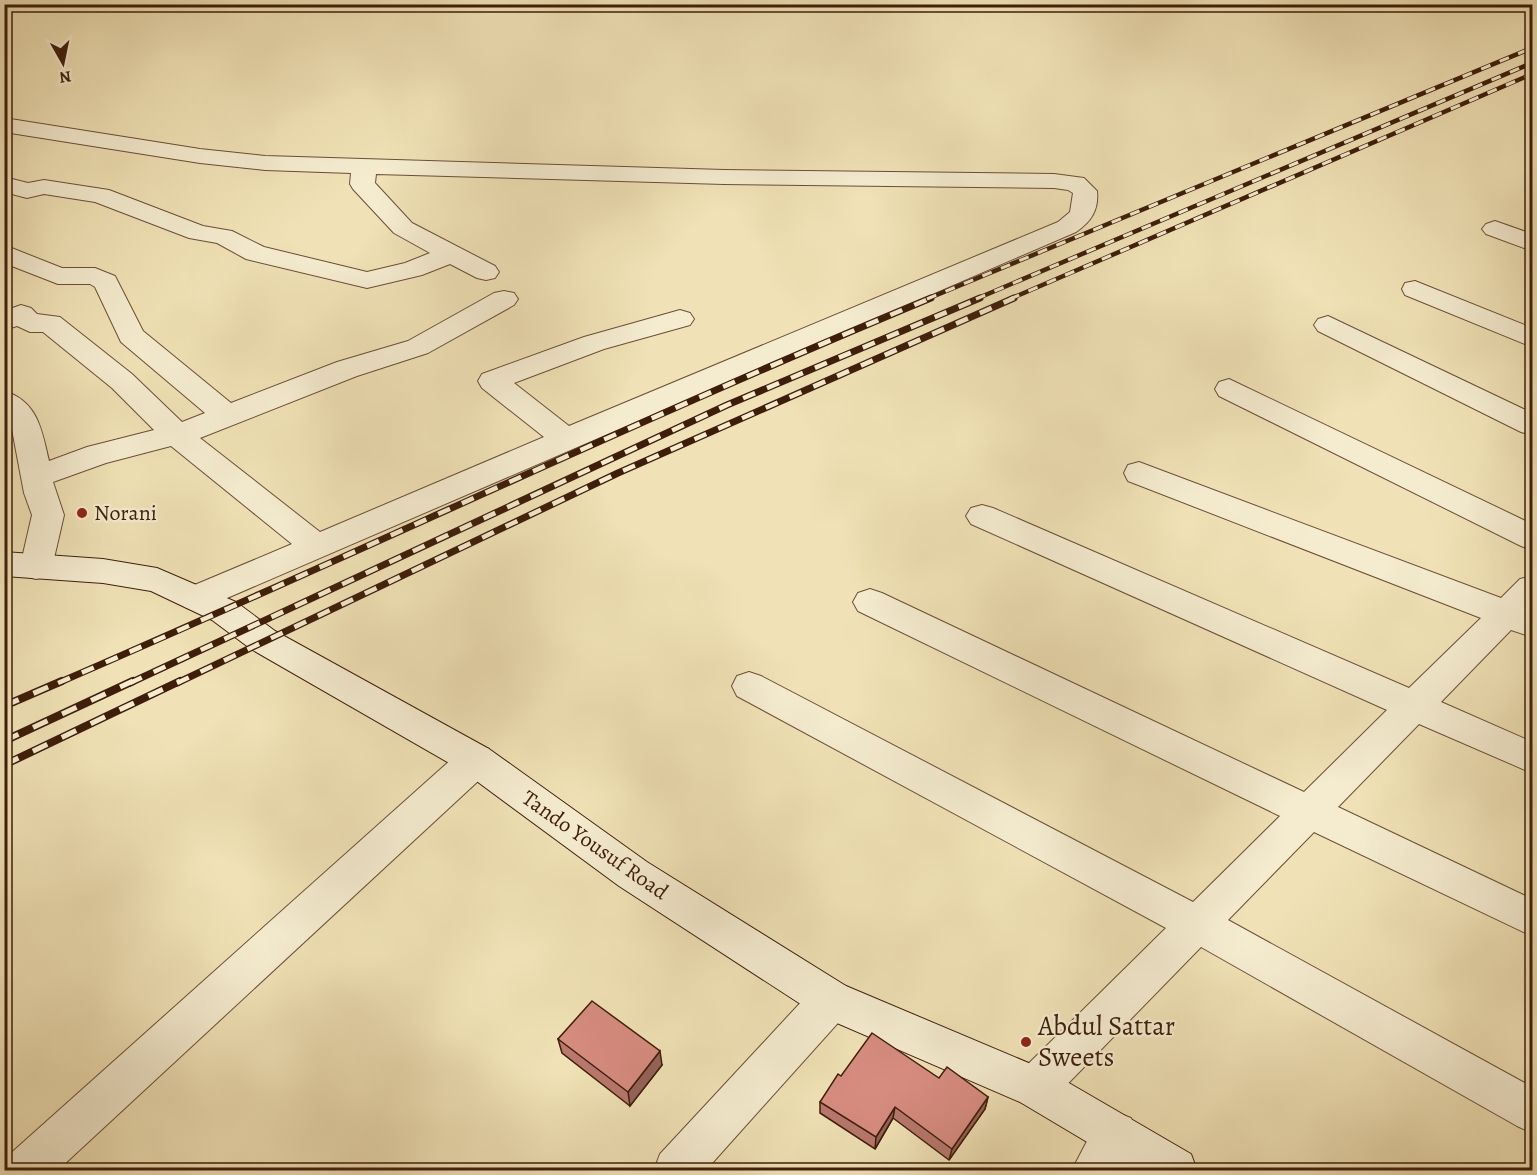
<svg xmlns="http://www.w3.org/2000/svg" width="1537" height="1175" viewBox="0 0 1537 1175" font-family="Alegreya,serif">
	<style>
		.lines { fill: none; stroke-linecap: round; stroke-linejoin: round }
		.street-casing { stroke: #6a4f36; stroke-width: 2 }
		.secondary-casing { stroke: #3e1e0b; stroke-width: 2 }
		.street { fill: #f5ecd0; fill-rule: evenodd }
		.secondary { fill: #f5ecd0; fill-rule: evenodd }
		.rail-far2-casing { stroke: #3e1e0b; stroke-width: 4.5 }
		.rail-far1-casing { stroke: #3e1e0b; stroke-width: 7 }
		.rail-casing { stroke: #3e1e0b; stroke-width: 8 }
		.rail-far2 { stroke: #f5ecd0; stroke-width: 3; stroke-dasharray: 10; stroke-linecap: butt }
		.rail-far1 { stroke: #f5ecd0; stroke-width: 4.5; stroke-dasharray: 13; stroke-linecap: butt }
		.rail { stroke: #f5ecd0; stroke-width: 5; stroke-dasharray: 16; stroke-linecap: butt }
		.wall { fill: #b9786e; stroke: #3e1e0b; stroke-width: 1.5 }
		.shaded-wall { fill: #96625a; stroke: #3e1e0b; stroke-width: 1.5 }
		.building { fill: #d78c80; stroke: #3e1e0b; stroke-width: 1.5 }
		.poi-dot { fill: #8f2418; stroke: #f5ecd0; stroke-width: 2 }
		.labels { text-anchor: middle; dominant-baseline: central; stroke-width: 4.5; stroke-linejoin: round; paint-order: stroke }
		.poi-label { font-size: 22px; fill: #3e1e0b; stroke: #f5ecd0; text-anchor: start }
		.street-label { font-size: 22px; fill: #3e1e0b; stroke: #f5ecd0 }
		.near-poi-label { font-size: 27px; fill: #3e1e0b; stroke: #f5ecd0; text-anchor: start }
	</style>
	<rect width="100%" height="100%" fill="#f0e2b6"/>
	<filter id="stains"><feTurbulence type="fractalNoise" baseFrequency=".00333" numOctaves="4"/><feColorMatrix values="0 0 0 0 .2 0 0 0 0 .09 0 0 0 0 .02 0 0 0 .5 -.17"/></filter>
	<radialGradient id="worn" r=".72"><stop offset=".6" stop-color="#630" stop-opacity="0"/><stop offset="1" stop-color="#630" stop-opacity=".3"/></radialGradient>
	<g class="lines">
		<g class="street-casing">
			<g id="street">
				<path d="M4 118 200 149 265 156 724 170 1054 174 1084 178 1097 191C1099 210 1091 222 1076 232L197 611 185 607 180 598 185 589 292 544 171 446 106 463 53 482 64 515 52 567 48 576 36 579 24 576 20 567 32 515 24 493 11 424 4 418V391C38 401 42 431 49 461L87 447 154 430 112 388 43 332H30L17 326 4 330V311L21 305 31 308 37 314 60 317 132 374 182 422 205 413 121 342 95 287 90 284H58L4 263V245L62 268H95L115 276 143 331 231 403 337 362 408 341 494 293 504 291 514 293 518 299 514 305 428 353 357 376 200 438 320 532 544 437 482 388 478 381 482 374 584 337 680 310 690 313 694 319 690 325 604 349 514 383 569 426 1058 222 1070 212 1073 193 1068 190 1054 188 724 184 376 174 375 183 412 223 495 266 499 272 495 278 486 280 477 278 450 264 422 275 367 288 246 259 217 243 189 238 95 202 44 194 27 198 4 192V177L28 183 44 180 109 190 203 226 232 231 264 247 367 272 405 263 430 253 394 233 353 189 350 184 351 173 265 170 200 163 4 132Z"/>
				<polygon points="1495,221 1532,234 1532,251 1486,234 1482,229 1486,224"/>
				<polygon points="1415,281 1532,328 1532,347 1405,295 1402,289 1405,283"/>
				<polygon points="1328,316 1532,413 1532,435 1521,432 1318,331 1314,325 1318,319"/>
				<polygon points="1229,379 1532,524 1532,550 1521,546 1219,396 1215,389 1219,382"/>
				<polygon points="1139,462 1501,598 1520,579 1532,576 1532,637 1511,630 1441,702 1532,742 1532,773 1419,724 1338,807 1532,899 1532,936 1314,832 1228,920 1532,1087 1532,1133 1517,1126 1201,947 1050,1102 1035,1108 1020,1102 1013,1087 1020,1072 1166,928 737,696 732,686 737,676 749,672 761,676 1193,902 1280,816 858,611 853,602 858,593 870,589 882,593 1304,792 1387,710 971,524 966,516 971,508 982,505 993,508 1409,688 1481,618 1128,481 1124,473 1128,465"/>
				<polygon points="476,745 489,749 494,760 489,771 58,1170 4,1170 10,1154 463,749"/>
				<polygon points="831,980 846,986 852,1000 846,1014 706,1170 654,1170 660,1154 816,986"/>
				<polygon points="1115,1112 1131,1118 1137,1134 1119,1170 1072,1170 1099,1118"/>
			</g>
		</g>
		<g class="secondary-casing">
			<polygon id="secondary" points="4,552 103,559 157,568 236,602 275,631 489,749 647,862 846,986 1050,1072 1191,1154 1197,1170 1134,1170 1020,1102 816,1014 619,886 463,771 251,649 212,620 151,591 103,583 4,576"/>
		</g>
		<use href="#street" class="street"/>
		<use href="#secondary" class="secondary"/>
		<g class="rail-far2-casing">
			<g id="rail-far2">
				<polyline points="927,299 1532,48"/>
				<polyline points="976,299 1532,63"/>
				<polyline points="1010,299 1532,74"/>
			</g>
		</g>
		<g class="rail-far1-casing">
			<g id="rail-far1">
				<path d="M58 683C350 557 637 420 931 298"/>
				<polyline points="130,683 727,405 980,298"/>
				<polyline points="177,683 618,473 1014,298"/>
			</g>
		</g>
		<g class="rail-casing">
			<g id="rail">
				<polyline points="4,706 62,681"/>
				<polyline points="4,741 133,681"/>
				<polyline points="4,765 180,681"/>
			</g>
		</g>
		<use href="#rail-far2" class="rail-far2"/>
		<use href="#rail-far1" class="rail-far1"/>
		<use href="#rail" class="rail"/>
	</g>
	<g class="wall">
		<polygon points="558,1039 662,1065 630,1106 562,1053"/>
		<polygon points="841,1076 939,1078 988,1097 985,1109 949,1160 893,1118 875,1149 820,1113 820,1102"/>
	</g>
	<g class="shaded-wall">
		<polygon points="660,1051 662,1065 630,1106 628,1092"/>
		<polygon points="988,1097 985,1109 949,1160 952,1149"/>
		<polygon points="895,1107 893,1118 875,1149 876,1137"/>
	</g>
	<g class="building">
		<polygon points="592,1001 660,1051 628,1092 558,1039"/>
		<polygon points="872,1033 939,1078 947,1067 988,1097 952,1149 895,1107 876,1137 820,1102 838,1074 841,1076"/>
	</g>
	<g class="poi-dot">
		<circle cx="82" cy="513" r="6"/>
		<circle cx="1026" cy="1042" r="6"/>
	</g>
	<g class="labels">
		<g class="poi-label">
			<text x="94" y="513">Norani</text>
		</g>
		<g class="street-label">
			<text transform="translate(595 845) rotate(35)">Tando Yousuf Road</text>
		</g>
		<g class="near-poi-label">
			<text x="1038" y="1026">Abdul Sattar<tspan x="1038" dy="31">Sweets</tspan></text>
		</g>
	</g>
	<rect width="1537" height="1175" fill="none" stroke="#f0e2b6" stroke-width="24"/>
	<rect x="6" y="6" width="1525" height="1163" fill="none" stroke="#3e1e0b" stroke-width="3"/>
	<rect x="12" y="12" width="1513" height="1151" fill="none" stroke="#3e1e0b" stroke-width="1.5"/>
	<g transform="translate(63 63) rotate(171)" stroke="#f5ecd0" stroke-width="4.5" paint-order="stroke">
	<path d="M0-4.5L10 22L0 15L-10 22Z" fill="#3e1e0b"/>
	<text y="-9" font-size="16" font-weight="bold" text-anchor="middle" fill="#3e1e0b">N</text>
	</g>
	<rect width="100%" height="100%" filter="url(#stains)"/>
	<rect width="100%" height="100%" fill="url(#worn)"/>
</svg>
